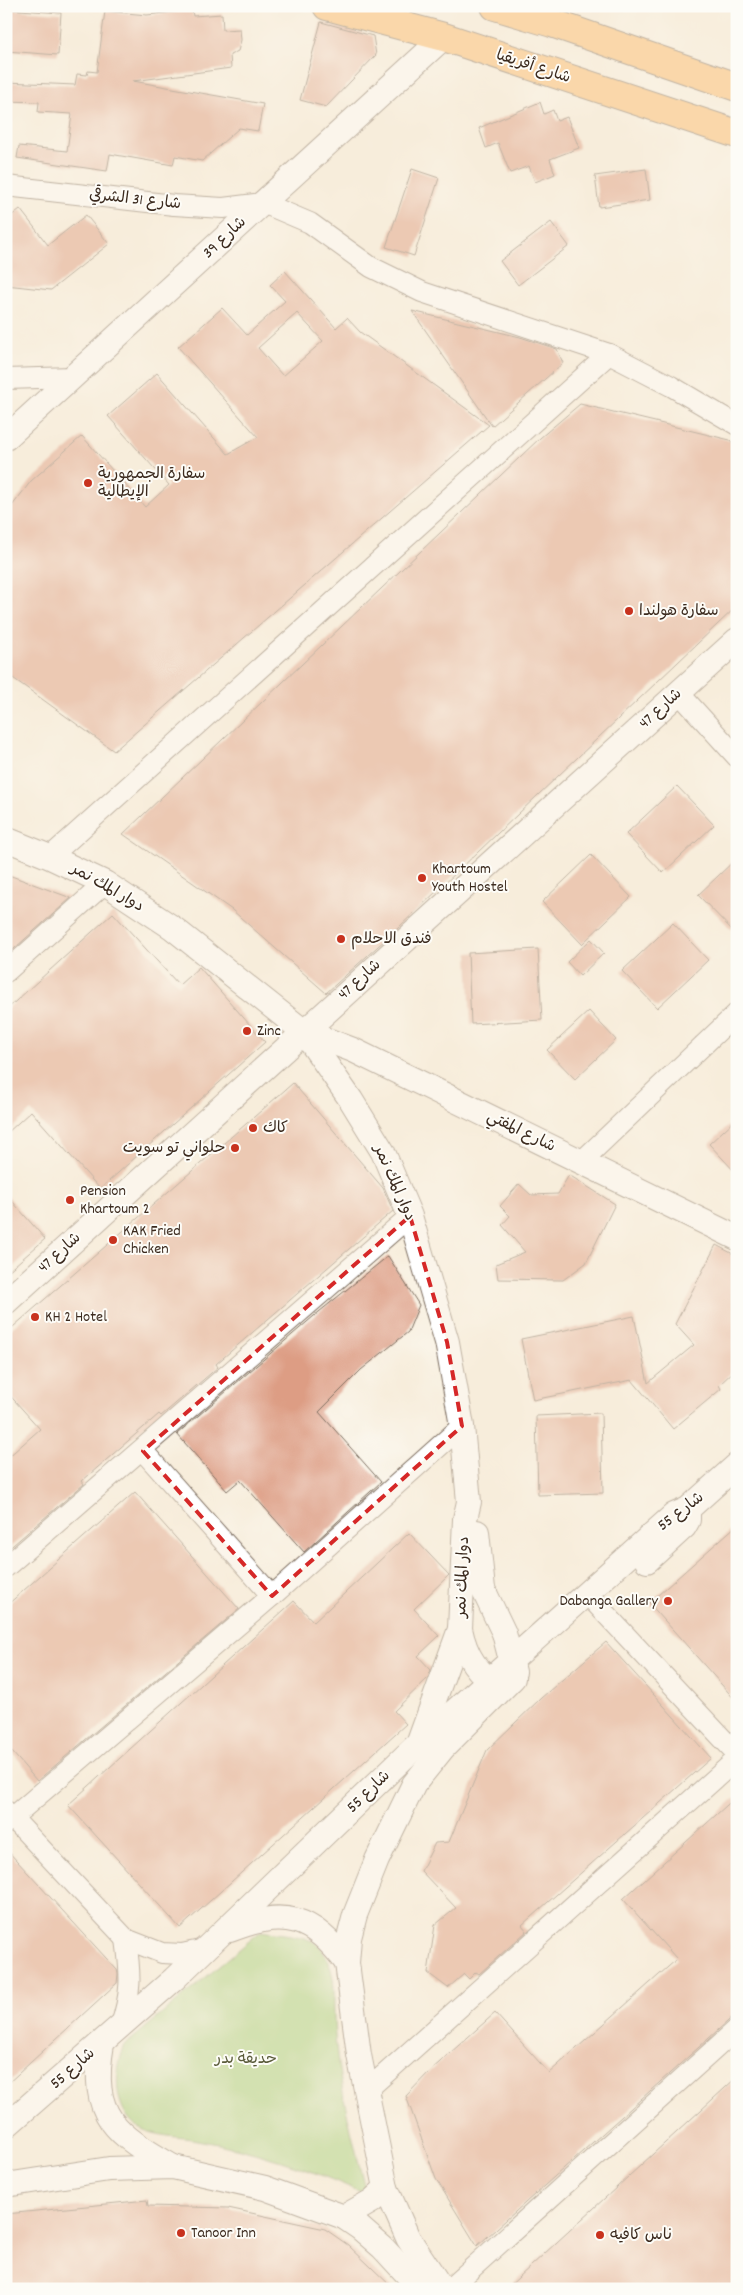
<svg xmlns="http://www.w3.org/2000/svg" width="743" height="2295" viewBox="0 0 743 2295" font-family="Dekko,'Playpen Sans Arabic',sans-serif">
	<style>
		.green { fill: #a7d27e; stroke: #717e4e }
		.building { fill: #dd9d84; fill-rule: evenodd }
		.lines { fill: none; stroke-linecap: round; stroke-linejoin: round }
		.minor-casing { stroke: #7d6e60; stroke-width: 22 }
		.tertiary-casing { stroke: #7d6e60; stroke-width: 26 }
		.trunk-casing { stroke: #7d6e60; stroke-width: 30 }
		.minor { stroke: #fff; stroke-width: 20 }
		.tertiary { stroke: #fff; stroke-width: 24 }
		.trunk { stroke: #fcbd6f; stroke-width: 28 }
		.marked { fill: none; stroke: #d62828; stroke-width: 4; stroke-dasharray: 10 6; stroke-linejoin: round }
		.poi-dot { fill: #c8321e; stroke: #fdfcf7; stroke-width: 2 }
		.labels { text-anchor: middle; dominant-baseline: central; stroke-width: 4; stroke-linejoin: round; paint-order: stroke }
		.street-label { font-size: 16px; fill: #3b2a1e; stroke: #fdfcf7 }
		.poi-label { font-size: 16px; fill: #3b2a1e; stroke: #fdfcf7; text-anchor: start }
		.park-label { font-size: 16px; fill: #5b5c3b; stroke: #fdfcf7 }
	</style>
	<rect width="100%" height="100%" fill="#fdfcf7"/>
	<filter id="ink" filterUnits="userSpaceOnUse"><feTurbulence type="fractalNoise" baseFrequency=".02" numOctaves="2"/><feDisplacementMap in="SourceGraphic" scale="10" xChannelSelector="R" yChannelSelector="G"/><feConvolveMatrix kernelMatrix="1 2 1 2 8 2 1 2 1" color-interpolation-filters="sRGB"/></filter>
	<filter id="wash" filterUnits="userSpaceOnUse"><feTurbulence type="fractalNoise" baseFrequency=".0096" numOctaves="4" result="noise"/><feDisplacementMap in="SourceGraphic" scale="20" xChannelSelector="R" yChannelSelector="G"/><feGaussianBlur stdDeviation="1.12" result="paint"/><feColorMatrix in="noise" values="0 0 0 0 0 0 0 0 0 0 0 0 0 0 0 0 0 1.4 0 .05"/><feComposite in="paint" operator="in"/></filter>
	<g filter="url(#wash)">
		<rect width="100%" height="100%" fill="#f7eddb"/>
		<path class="green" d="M261 1931C277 1934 303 1934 317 1944 330 1954 335 1981 334 1997 332 2062 350 2125 365 2189L361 2192C307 2168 255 2150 197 2140 178 2136 145 2137 131 2121 113 2101 115 2068 125 2045Z"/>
		<g id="blocks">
			<g class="building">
				<polygon points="6,9 61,13 58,55 6,51"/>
				<polygon points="192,10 193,16 222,14 223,30 240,29 241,40 238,51 230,55 231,68 133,81 263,104 258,131 239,128 202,161 175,156 173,165 110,154 107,171 17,158 19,146 67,151 72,114 38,112 39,102 6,101 6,82 75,85 77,74 87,75 88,71 97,72 105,11 147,15"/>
				<polygon points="321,22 373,36 376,55 326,107 300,100"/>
				<polygon points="540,102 544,114 553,110 557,121 567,117 579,148 550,159 555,174 535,182 529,166 510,173 498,143 486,148 479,128"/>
				<polygon points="412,169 439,178 414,256 386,247"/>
				<polygon points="646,169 650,200 599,207 595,176"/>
				<polygon points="20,209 48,245 86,215 109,244 51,290 6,285 6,220"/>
				<polygon points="551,222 569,246 518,285 500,261"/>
				<path d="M285 271 336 328 347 318 360 332 489 425 114 751 6 673V514L31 481 82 436 145 507 169 485 108 416 157 373 228 454 258 437 178 347 222 308 247 335 285 301 270 285ZM297 313 323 341 283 376 258 348Z"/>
				<polygon points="412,311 520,337 557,349 563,363 492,426"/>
				<polygon points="580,404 730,440 737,448 737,606 398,928 326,993 232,910 123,834 540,438"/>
				<polygon points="677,786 714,825 663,873 626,834"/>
				<polygon points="591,855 631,897 582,944 542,902"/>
				<polygon points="737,858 737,935 698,895"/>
				<polygon points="6,874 71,898 6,956"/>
				<polygon points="113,913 179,985 199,967 265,1042 100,1189 31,1111 6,1134 6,1010"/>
				<polygon points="673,923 708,960 657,1008 622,971"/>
				<polygon points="591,939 604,953 580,976 567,962"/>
				<polygon points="538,949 542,1020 471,1024 468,953"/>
				<polygon points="589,1011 616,1040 575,1079 547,1050"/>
				<polygon points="293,1083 383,1188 393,1211 216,1364 218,1367 161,1416 159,1414 82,1481 84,1484 6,1551 6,1459 40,1429 6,1391 6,1333"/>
				<polygon points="737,1118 737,1174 709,1144"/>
				<polygon points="569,1175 615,1204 586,1263 563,1280 498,1279 496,1264 525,1252 502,1225 510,1216 500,1206 519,1184 531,1195 558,1194"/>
				<polygon points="6,1194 45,1239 6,1273"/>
				<polygon points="716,1245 737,1256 737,1368 719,1385 721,1389 673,1429 632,1380 533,1400 521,1339 634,1316 648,1383 694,1345 675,1324"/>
				<polygon points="388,1256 419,1305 408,1332 361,1370 319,1412 381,1482 304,1552 240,1480 227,1491 177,1434 314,1316"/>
				<polygon points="601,1413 603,1493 538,1495 536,1416"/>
				<polygon points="135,1492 239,1609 37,1781 6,1745 6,1606"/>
				<polygon points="737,1525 737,1702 649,1603"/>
				<polygon points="409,1533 449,1575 414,1609 439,1636 418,1656 431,1670 428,1678 394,1711 406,1724 180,1928 68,1805 294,1601 314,1622"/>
				<polygon points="606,1642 711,1758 522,1925 527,1931 479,1974 476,1972 469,1979 464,1974 448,1988 428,1973 435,1925 456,1908 421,1871 435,1843 449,1842 487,1750 541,1698"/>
				<polygon points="737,1796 737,2013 477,2246 436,2179 406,2096 431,2070 495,2013 549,2073 677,1959 623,1899"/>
				<polygon points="6,1849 117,1970 118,1974 117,1983 6,2085"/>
				<polygon points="737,2077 737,2289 506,2289 569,2231"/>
				<polygon points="147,2200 148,2206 228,2208 325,2229 348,2245 394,2289 154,2287 154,2282 100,2289 6,2289 6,2214"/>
			</g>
		</g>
	</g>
	<g filter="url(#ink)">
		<use href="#blocks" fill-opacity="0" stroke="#7d6e60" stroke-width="1"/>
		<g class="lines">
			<g class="minor-casing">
				<g id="minor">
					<polyline points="6,186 174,205 223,208 263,203 310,223 371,267 422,292 609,354 671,386 737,425"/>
					<polyline points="6,379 73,377"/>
					<polyline points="679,693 737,757"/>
					<polyline points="50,857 609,354"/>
					<polyline points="6,972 105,883"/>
					<polyline points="581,1162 737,1013"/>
					<polyline points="143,1451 272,1596"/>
					<polyline points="6,1567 410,1216"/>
					<polyline points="587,1594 737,1754"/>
					<polyline points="6,1811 126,1939 162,1953 182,1954 205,1949"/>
					<polyline points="6,1823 272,1596 462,1426"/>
					<path d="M120 2028C132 1992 131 1976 126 1939"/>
					<polyline points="366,2091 737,1759"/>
					<polyline points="449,2289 737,2029"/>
				</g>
			</g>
			<g class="tertiary-casing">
				<g id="tertiary">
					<polyline points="6,438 444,37"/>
					<path d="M6 839 50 857 105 883 173 928 303 1031 351 1100 383 1152 410 1216 447 1342 462 1426 469 1502 465 1519 460 1629C466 1658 477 1672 501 1689"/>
					<polyline points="303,1031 353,1050 737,1238"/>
					<polyline points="6,1302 737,640"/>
					<polyline points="477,1532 483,1589 504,1633 514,1672"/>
					<polyline points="647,1561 684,1527 688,1520 688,1509"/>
					<polyline points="420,1739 460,1629"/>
					<path d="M230 1930C284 1908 312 1916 347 1963"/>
					<path d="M102 2044C89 2117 116 2134 173 2167"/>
					<polyline points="6,2126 174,1979 419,1743 674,1515 688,1509 737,1465"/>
					<polyline points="6,2185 109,2169 173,2167 265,2188 344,2217 360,2228 383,2248 421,2289"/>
					<polyline points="344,2217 372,2201 386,2188"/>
					<polyline points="442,2289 408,2238 386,2188 359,2055 347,1963 349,1938 355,1915 377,1860 414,1784 443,1748 513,1678"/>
				</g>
			</g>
			<g class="trunk-casing">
				<g id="trunk">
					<polyline points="327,6 444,37 737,134"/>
					<polyline points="495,6 552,23 737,87"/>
				</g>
			</g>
			<use href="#minor" class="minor"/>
			<use href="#tertiary" class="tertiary"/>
			<use href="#trunk" class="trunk"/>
		</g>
	</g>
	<path d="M0 0H743V2295H0ZM410 1216 447 1342 462 1426 272 1596 143 1451Z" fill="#f7eddb" fill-opacity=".55" fill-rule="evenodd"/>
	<path class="marked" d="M410 1216 447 1342 462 1426 272 1596 143 1451Z"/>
	<g class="poi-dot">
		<circle cx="88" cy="483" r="5"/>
		<circle cx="629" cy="611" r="5"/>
		<circle cx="422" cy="878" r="5"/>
		<circle cx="341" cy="939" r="5"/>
		<circle cx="247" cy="1031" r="5"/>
		<circle cx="253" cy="1128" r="5"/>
		<circle cx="235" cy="1148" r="5"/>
		<circle cx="70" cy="1200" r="5"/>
		<circle cx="113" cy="1240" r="5"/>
		<circle cx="35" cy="1317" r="5"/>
		<circle cx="668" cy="1601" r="5"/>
		<circle cx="181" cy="2233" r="5"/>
		<circle cx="600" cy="2235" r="5"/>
	</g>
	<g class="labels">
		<g class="street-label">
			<text transform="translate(533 67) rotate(18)">شارع أفريقيا</text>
			<text transform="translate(135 200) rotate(6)">شارع 31 الشرقي</text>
			<text transform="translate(225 238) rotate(-43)">شارع 39</text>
			<text transform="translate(661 709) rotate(-42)">شارع 47</text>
			<text transform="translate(107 888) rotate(30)">دوار المك نمر</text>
			<text transform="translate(360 980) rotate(-42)">شارع 47</text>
			<text transform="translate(521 1132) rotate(26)">شارع المفتي</text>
			<text transform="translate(394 1183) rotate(66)">دوار المك نمر</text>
			<text transform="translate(60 1253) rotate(-42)">شارع 47</text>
			<text transform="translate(681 1512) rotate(-37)">شارع 55</text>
			<text transform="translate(463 1577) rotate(-88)">دوار المك نمر</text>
			<text transform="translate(369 1792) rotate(-44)">شارع 55</text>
			<text transform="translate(73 2069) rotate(-41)">شارع 55</text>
		</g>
		<g class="poi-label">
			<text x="98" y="474">سفارة الجمهورية<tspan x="98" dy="18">الإيطالية</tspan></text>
			<text x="639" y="611">سفارة هولندا</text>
			<text x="432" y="869">Khartoum<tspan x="432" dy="18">Youth Hostel</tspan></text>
			<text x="351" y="939">فندق الاحلام</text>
			<text x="257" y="1031">Zinc</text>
			<text x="263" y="1128">كاك</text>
			<text x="225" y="1148" text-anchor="end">حلواني تو سويت</text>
			<text x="80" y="1191">Pension<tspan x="80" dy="18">Khartoum 2</tspan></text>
			<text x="123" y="1231">KAK Fried<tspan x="123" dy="18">Chicken</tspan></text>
			<text x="45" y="1317">KH 2 Hotel</text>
			<text x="658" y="1601" text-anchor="end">Dabanga Gallery</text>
			<text x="191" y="2233">Tanoor Inn</text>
			<text x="610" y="2235">ناس كافيه</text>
		</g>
		<g class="park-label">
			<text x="246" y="2059">حديقة بدر</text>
		</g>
	</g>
	<rect width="743" height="2295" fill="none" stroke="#fdfcf7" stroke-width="25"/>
</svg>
